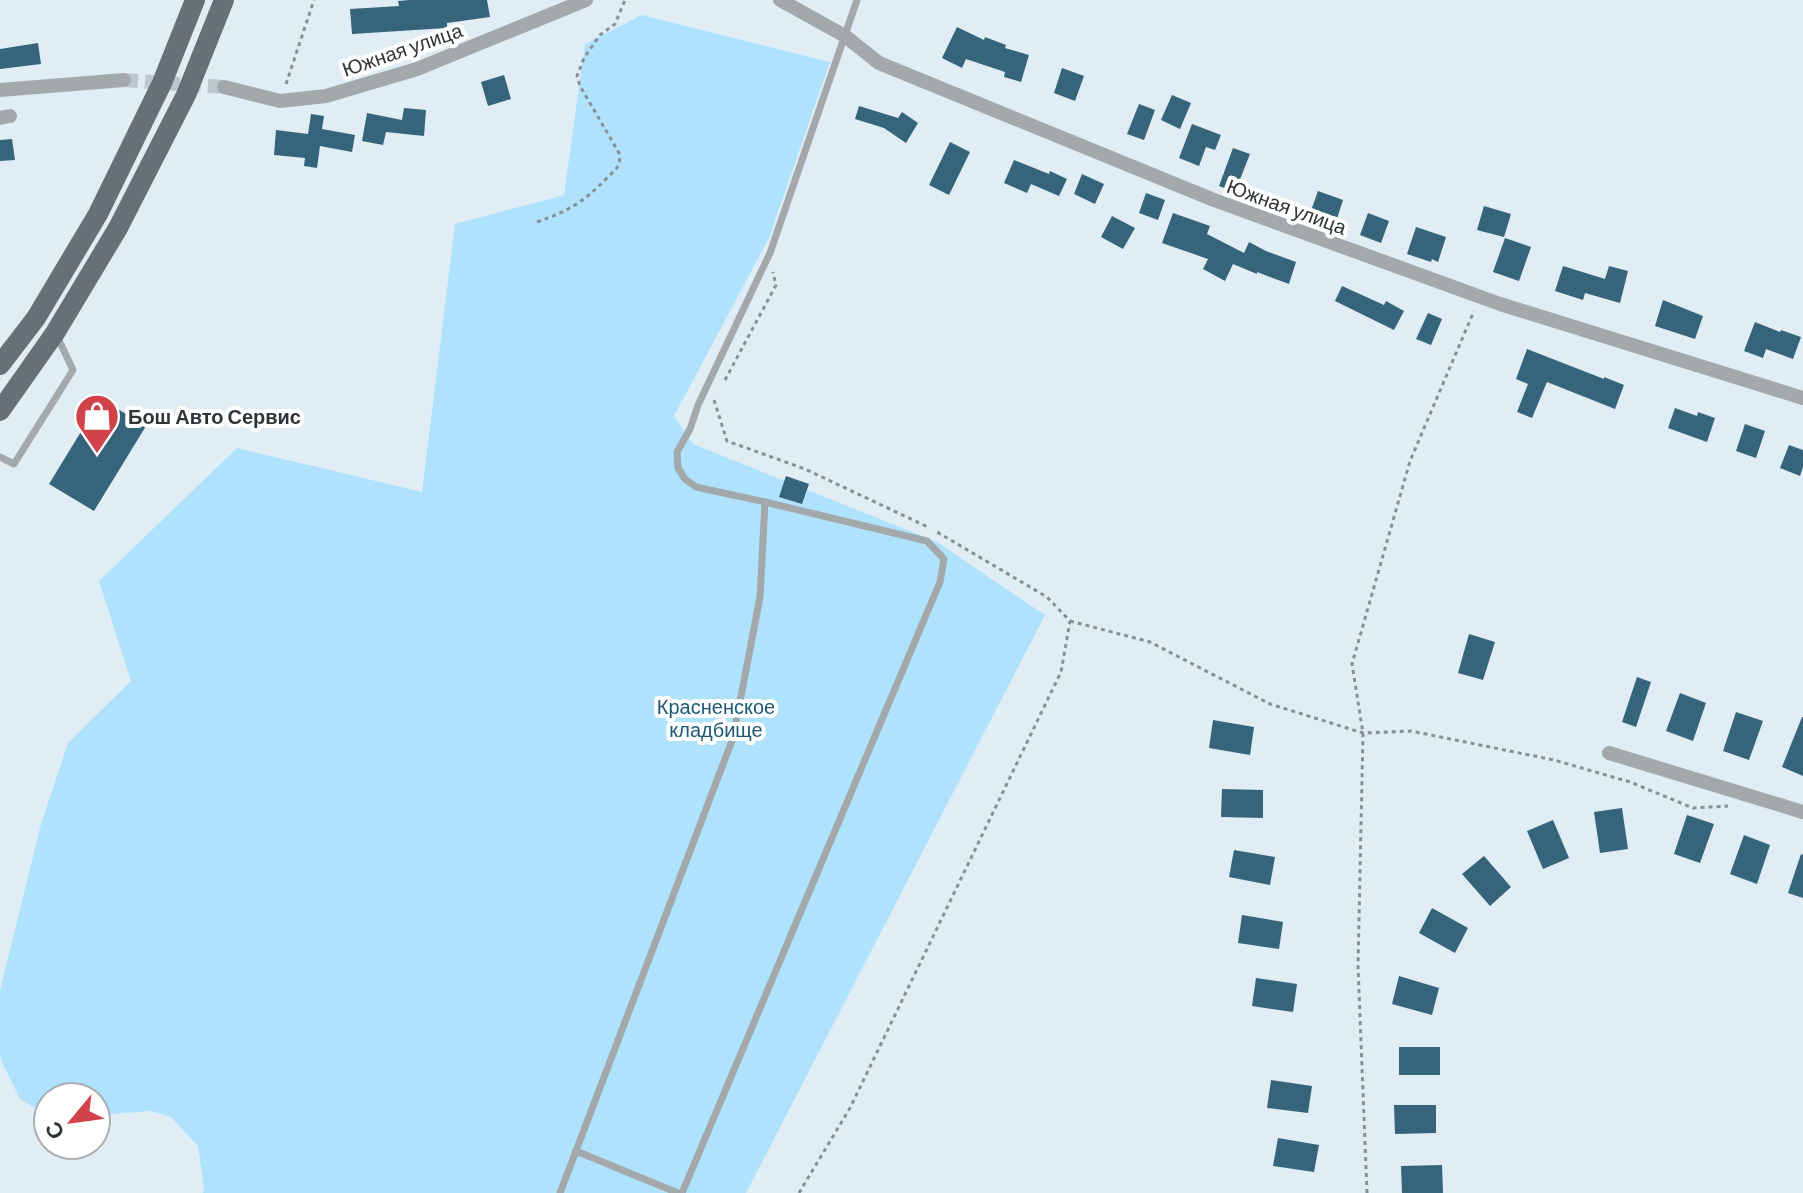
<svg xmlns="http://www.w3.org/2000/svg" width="1803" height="1193" viewBox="0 0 1803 1193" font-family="Barlow,sans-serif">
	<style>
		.green { fill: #afe2fc }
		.building { fill: #35647b }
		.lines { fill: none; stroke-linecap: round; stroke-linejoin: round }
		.street-tunnel { stroke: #bdc8ce; stroke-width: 14; stroke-dasharray: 14 7; stroke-linecap: butt }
		.path { stroke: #879094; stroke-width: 3; stroke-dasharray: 4 4; stroke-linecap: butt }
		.lane { stroke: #a3a8ab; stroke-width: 7 }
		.street { stroke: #a3a8ab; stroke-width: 14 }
		.primary { stroke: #677075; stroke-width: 20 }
		.labels { text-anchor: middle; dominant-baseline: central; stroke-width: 8; stroke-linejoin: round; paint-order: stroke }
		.street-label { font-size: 20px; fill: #2f3436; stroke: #fff }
		.poi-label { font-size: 20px; font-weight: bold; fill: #2f3436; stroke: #fff; text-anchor: start }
		.park-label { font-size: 20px; fill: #1d5974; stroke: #fff }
	</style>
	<rect width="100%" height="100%" fill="#e1edf4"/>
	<polygon class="green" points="642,15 830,62 769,238 674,416 693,444 937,542 1045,615 746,1193 203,1193 204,1187 198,1146 171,1117 151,1111 96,1115 96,1097 48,1097 48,1116 20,1099 2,1062 0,1055 0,991 41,824 68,743 131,681 99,581 237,448 422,492 455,224 564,195 585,44"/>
	<g class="building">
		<polygon points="409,0 487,0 490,17 447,23 447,28 352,34 350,9 399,6 398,1"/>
		<polygon points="957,27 984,40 985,37 1006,45 1005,48 1029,55 1021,82 1004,77 1005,72 966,59 962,68 942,58"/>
		<polygon points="38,43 41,64 0,69 0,49"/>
		<polygon points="1062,68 1084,76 1075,101 1054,93"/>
		<polygon points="504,75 511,99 488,106 481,82"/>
		<polygon points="1172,95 1191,103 1180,129 1161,120"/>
		<polygon points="1139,104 1155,110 1144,140 1127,134"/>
		<polygon points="859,106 898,118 902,112 918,123 906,143 884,128 855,119"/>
		<polygon points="404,108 426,110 424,136 386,132 383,145 362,141 367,113 402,120"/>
		<polygon points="311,114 324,116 322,129 355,135 352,152 320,146 317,168 304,166 305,158 274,155 276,130 308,134"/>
		<polygon points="1192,124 1221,135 1215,150 1206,147 1199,166 1179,158"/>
		<polygon points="12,139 15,160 0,161 0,140"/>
		<polygon points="950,142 970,152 949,195 929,185"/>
		<polygon points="1233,148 1250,154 1235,192 1219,186"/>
		<polygon points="1014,160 1049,174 1050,171 1067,179 1059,196 1031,184 1027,193 1004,183"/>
		<polygon points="1082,174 1104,184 1095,204 1074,194"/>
		<polygon points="1318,191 1343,200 1334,228 1308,219"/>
		<polygon points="1146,193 1165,200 1158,220 1139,213"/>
		<polygon points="1484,206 1511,214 1504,237 1477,230"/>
		<polygon points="1173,213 1210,226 1207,234 1244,253 1249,242 1266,251 1296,262 1289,284 1257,272 1257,274 1233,264 1225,281 1203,269 1208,259 1162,243"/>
		<polygon points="1368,213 1389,221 1381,243 1360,235"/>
		<polygon points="1112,216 1135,228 1123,249 1101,237"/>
		<polygon points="1416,227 1446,237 1438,262 1432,259 1431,262 1407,254"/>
		<polygon points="1505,238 1531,247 1519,281 1493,272"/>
		<polygon points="1563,266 1605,279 1609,266 1628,271 1620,303 1585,293 1583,300 1555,291"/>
		<polygon points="1342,286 1384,305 1386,301 1404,311 1394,330 1335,301"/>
		<polygon points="1663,300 1703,316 1695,339 1655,326"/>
		<polygon points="1428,313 1442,319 1431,345 1416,339"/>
		<polygon points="1755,322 1780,332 1781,330 1801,337 1793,359 1766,349 1763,358 1744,351"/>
		<polygon points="1527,349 1604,379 1604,377 1624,385 1615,409 1547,382 1532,418 1517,412 1528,384 1516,379"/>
		<polygon points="101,399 146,426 94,511 49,484"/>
		<polygon points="1675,408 1697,416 1698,412 1715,418 1707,442 1668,428"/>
		<polygon points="1745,424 1765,431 1756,458 1736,451"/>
		<polygon points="1789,445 1803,450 1803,467 1800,476 1780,468"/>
		<polygon points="786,476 809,484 802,504 779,497"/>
		<polygon points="1469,634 1495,642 1483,680 1458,673"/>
		<polygon points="1637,677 1651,682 1636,727 1622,722"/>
		<polygon points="1680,693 1706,703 1693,741 1666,731"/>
		<polygon points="1736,712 1763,721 1749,760 1723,751"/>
		<polygon points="1802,717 1803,717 1803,776 1782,767"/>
		<polygon points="1213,720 1254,727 1250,755 1209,748"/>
		<polygon points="1222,789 1263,790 1263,818 1221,817"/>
		<polygon points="1622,808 1628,849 1600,853 1594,812"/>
		<polygon points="1687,815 1714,824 1700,863 1674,854"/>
		<polygon points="1553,820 1569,858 1543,869 1527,831"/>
		<polygon points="1744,835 1770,845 1757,884 1730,874"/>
		<polygon points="1234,850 1275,857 1270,885 1229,877"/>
		<polygon points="1801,854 1803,855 1803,898 1788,893"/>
		<polygon points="1484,856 1511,887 1490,906 1462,874"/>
		<polygon points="1432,908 1468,928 1455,953 1419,933"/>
		<polygon points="1242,915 1283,922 1279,949 1238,943"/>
		<polygon points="1399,976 1439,988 1432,1015 1392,1004"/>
		<polygon points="1256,978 1297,984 1293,1012 1252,1006"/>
		<rect x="1399" y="1047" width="41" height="28"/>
		<polygon points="1271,1080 1312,1086 1308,1113 1267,1108"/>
		<polygon points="1394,1105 1436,1105 1436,1133 1395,1134"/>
		<polygon points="1278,1138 1319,1145 1314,1172 1273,1166"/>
		<polygon points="1442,1165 1443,1193 1402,1193 1401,1166"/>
	</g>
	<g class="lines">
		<polyline class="street-tunnel" points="124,80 224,87"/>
		<g class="path">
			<polyline points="286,84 314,0"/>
			<path d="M537 222C570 210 581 204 606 179 615 170 622 166 619 153L580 86 577 76 584 58 600 35 615 24 625 0"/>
			<polyline points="725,380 776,285 773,272"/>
			<polyline points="714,400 727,441 805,469 930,528"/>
			<polyline points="1070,621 1150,642 1270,704 1363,733 1411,731 1554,760 1630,782 1693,808 1728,806"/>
			<polyline points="799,1193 850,1108 1061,672 1070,621 1047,597 937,532"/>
			<polyline points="1367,1193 1358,966 1363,733 1352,664 1410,461 1474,311"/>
		</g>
		<g class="lane">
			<polyline points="0,457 14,464 73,370 56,334"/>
			<polyline points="576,1151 678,1193"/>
			<polyline points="560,1193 733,738 760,597 765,502 696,487 685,479 678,468 677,452 690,429 698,405 770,253 857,0"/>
			<polyline points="682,1193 940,582 944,559 927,541 765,502"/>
		</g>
		<g class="street">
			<polyline points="780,0 845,36 879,63 1214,200 1500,304 1803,398"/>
			<polyline points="224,87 280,101 326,96 417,69 586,0"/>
			<polyline points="0,90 124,80"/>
			<polyline points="0,118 10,116"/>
			<polyline points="1609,753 1803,812"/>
		</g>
		<g class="primary">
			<polyline points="0,365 36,318 98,214 162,83 195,0"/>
			<polyline points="0,411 55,333 118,228 186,95 224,0"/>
		</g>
	</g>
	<defs>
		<g id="shop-pin" transform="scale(2.3)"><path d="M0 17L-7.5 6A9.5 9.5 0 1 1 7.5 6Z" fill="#d2424b" stroke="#fff"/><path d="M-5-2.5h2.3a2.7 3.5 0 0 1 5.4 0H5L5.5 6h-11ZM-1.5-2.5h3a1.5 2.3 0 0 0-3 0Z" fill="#fff"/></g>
	</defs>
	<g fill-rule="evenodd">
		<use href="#shop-pin" x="97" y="416"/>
	</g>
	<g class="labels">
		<g class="street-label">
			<text transform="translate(402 49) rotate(-19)">Южная улица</text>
			<text transform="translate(1287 206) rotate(20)">Южная улица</text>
		</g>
		<g class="poi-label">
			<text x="128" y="416">Бош Авто Сервис</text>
		</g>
		<g class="park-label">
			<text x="716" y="706">Красненское<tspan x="716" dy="23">кладбище</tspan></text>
		</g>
	</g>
	<g transform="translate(72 1121) rotate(241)"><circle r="38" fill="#ffffff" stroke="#acaeaf" stroke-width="2"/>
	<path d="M0-6L14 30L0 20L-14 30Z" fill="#d2424b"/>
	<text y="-12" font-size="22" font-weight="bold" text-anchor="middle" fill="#2f3436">С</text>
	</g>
</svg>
